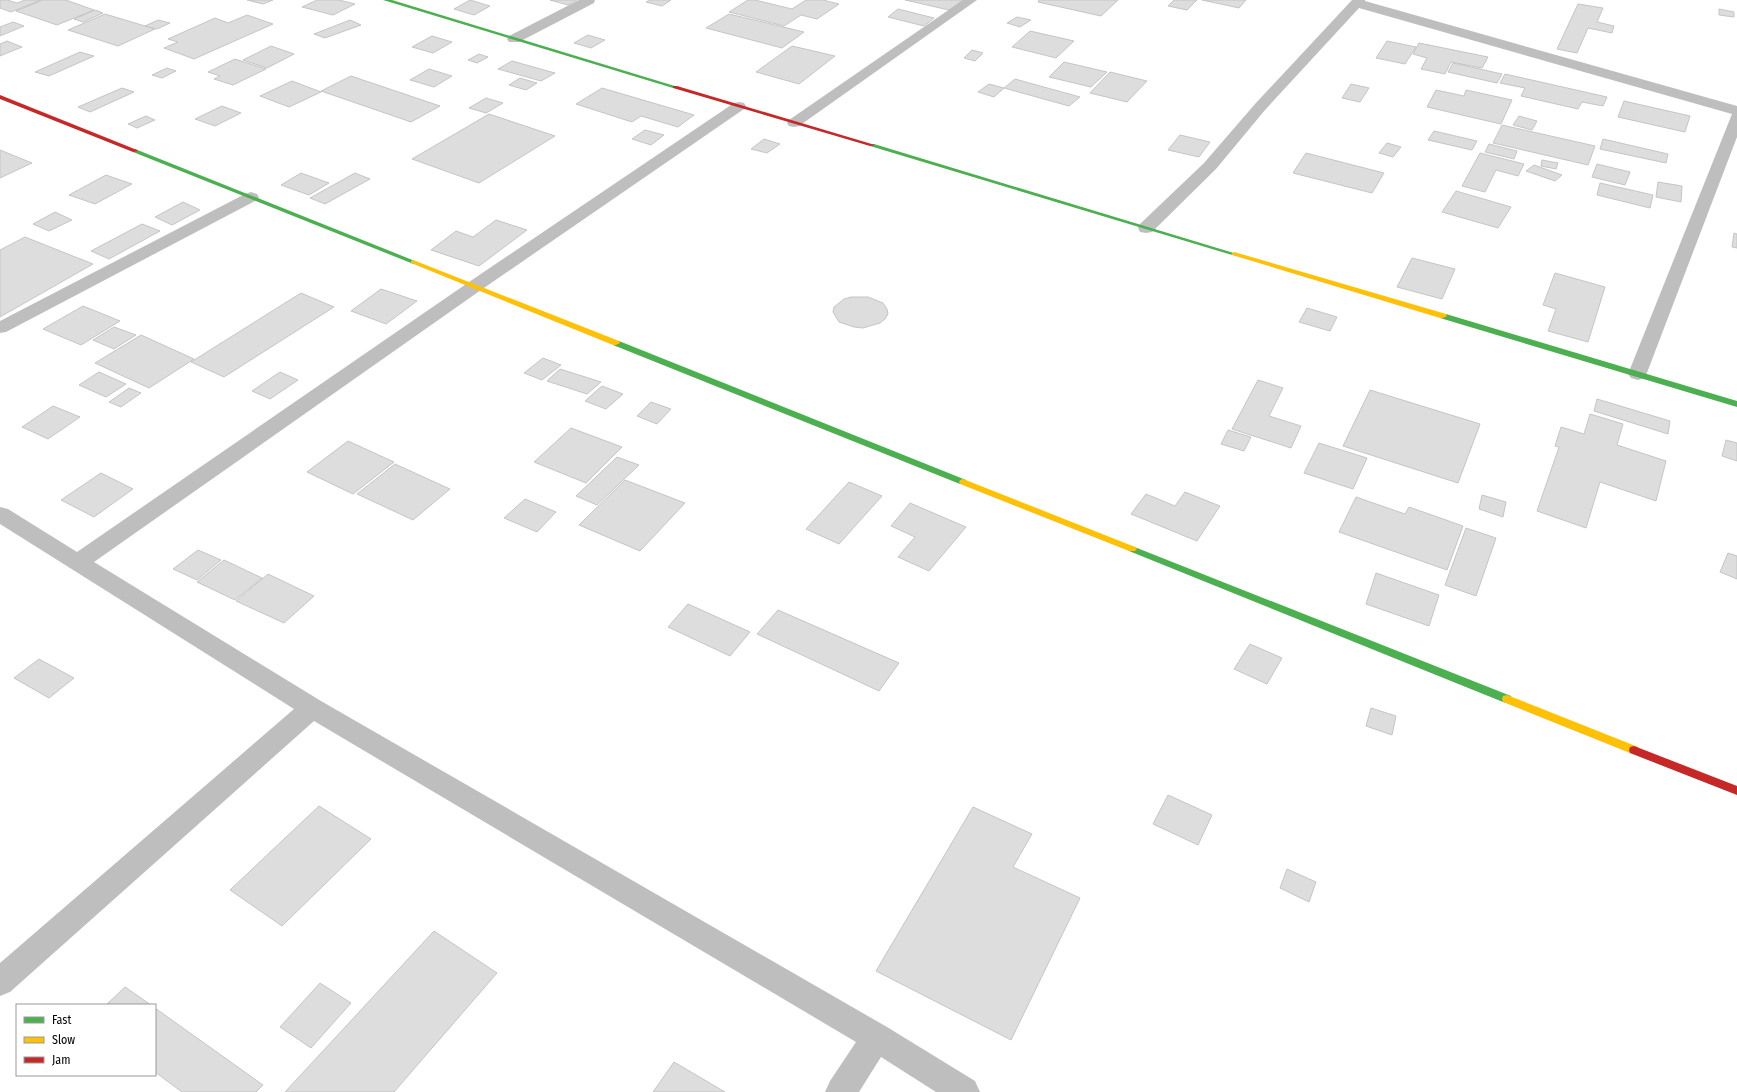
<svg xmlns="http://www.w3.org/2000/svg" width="1737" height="1092" viewBox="0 0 1737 1092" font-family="'Fira Sans Condensed',sans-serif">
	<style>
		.building { fill: #ddd; stroke: #c5c5c5 }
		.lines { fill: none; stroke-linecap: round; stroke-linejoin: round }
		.street { fill: #bebebe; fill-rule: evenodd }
		.fast { fill: #4caf50; fill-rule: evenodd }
		.slow { fill: #ffc107; fill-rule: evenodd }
		.jam { fill: #c62828; fill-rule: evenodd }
	</style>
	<rect width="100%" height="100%" fill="#fff"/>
	<g class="building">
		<polygon points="0,0 7,0 17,3 25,0 41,0 11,12 0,8"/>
		<polygon points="43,0 66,0 94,10 57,25 16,11"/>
		<polygon points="247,0 273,0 263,4"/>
		<polygon points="317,0 339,0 355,4 333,15 302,7"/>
		<polygon points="470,0 490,6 474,15 454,9"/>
		<polygon points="550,0 577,0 568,5"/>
		<polygon points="650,0 671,0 662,6 646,2"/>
		<polygon points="748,0 755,0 792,9 806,0 823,0 839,4 817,19 801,15 784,26 729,12"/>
		<polygon points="905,0 963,0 949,10"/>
		<polygon points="1039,0 1118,0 1101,16 1038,2"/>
		<polygon points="1174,0 1197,0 1187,10 1168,6"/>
		<polygon points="1202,0 1246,0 1239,8"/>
		<polygon points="1578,4 1603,8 1597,22 1614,26 1612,33 1588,28 1577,53 1557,49"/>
		<polygon points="898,9 934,18 924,26 888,17"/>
		<polygon points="1719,9 1734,12 1734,17 1719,15"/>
		<polygon points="95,10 103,13 83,22 74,19"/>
		<polygon points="105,14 155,29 118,46 68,30"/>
		<polygon points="729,14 804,32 782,48 706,28"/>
		<polygon points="247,15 273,24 194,59 164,48 178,42 168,39 215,18 228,23"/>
		<polygon points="1017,17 1031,20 1020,27 1007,23"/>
		<polygon points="158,20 170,23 157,29 145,26"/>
		<polygon points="350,20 361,25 325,38 314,34"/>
		<polygon points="13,22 24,26 0,36 0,27"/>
		<polygon points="1030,31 1074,41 1056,58 1012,47"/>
		<polygon points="588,35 605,40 591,48 574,43"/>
		<polygon points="432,36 452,42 433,53 412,47"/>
		<polygon points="7,41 22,47 0,56 0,44"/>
		<polygon points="1387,41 1416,47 1405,64 1376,58"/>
		<polygon points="1419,43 1488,57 1482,68 1451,62 1445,74 1421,69 1427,58 1413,54"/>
		<polygon points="271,46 294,54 267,68 243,60"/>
		<polygon points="792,46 835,56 799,84 756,72"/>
		<polygon points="972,50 983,53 975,61 964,58"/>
		<polygon points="80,52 94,56 49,76 35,72"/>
		<polygon points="479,54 488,57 477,63 468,60"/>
		<polygon points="235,59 266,69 233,85 214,79 220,76 208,72"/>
		<polygon points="512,61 555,73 541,81 498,69"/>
		<polygon points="1064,62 1107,72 1091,87 1049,77"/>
		<polygon points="1453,63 1502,74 1497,83 1448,72"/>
		<polygon points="167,68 176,71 162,78 152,75"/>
		<polygon points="429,69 452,76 434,87 410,80"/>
		<polygon points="1110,72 1147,81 1127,102 1090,93"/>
		<polygon points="1505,74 1607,97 1603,106 1582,102 1578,109 1521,96 1525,88 1500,83"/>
		<polygon points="351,76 440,106 411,122 321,91"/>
		<polygon points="520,78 537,83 526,90 509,85"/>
		<polygon points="1015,79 1080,97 1069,106 1004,88"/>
		<polygon points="292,81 321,92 289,107 260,96"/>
		<polygon points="989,84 1004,88 994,97 978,92"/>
		<polygon points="1351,84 1369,88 1360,102 1342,98"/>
		<polygon points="122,88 134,92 90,112 78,107"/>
		<polygon points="602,88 694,115 678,127 641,116 632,122 576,104"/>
		<polygon points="1436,90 1464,96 1466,90 1512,100 1501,124 1427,107"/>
		<polygon points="486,98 503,103 486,113 469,108"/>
		<polygon points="1624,101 1690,116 1685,132 1618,117"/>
		<polygon points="222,106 241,113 215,126 195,119"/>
		<polygon points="489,114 555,136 479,183 412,159"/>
		<polygon points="146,116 155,120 137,128 128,124"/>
		<polygon points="1519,116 1537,121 1532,130 1513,125"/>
		<polygon points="1502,125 1595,146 1588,165 1493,143"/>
		<polygon points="645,130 664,135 651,145 632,139"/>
		<polygon points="1434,131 1477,141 1472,150 1428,140"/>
		<polygon points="1180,135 1210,142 1199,157 1168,150"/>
		<polygon points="764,139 780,144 767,153 751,149"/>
		<polygon points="1603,139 1668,154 1666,163 1600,149"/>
		<polygon points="1387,143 1401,147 1393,157 1379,153"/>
		<polygon points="1489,144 1517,151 1514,159 1485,152"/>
		<polygon points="0,150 32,163 0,178"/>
		<polygon points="1306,153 1384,173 1372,193 1293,173"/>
		<polygon points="1480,153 1524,164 1518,176 1496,170 1485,192 1462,186"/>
		<polygon points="1542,160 1558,163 1556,169 1541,166"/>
		<polygon points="1597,164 1630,172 1625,185 1592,177"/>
		<polygon points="1534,165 1562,175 1555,181 1526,171"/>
		<polygon points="301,173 329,183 309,195 281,185"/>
		<polygon points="355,173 370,179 325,204 310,198"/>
		<polygon points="106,175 132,184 95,204 69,195"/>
		<polygon points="1658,182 1682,186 1681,202 1656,197"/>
		<polygon points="1600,183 1653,195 1650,208 1597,195"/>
		<polygon points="1456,191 1511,207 1498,228 1442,212"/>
		<polygon points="183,202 200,210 172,225 155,217"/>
		<polygon points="55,212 72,220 49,231 33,224"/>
		<polygon points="496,220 527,230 479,266 431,250 456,231 473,237"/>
		<polygon points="142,224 160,231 109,259 91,251"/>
		<polygon points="1734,233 1737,234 1737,248 1732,247"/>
		<polygon points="25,237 93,264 0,317 0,250"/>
		<polygon points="1412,258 1455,269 1442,299 1397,287"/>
		<polygon points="1555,273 1605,287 1588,342 1548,331 1556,309 1543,305"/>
		<polygon points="381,289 417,301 386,324 351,311"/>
		<polygon points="301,293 334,307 224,377 191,362"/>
		<polygon points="851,297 868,297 883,303 887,309 888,314 885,319 880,323 863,328 854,327 839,322 833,312 834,307 844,299"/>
		<polygon points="83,306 120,321 81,345 43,329"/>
		<polygon points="1307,308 1337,317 1330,331 1299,322"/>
		<polygon points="114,327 136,335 114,349 93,340"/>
		<polygon points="141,335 194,359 149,388 95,363"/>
		<polygon points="543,358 561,365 542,380 524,373"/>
		<polygon points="560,369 601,382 587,394 547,381"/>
		<polygon points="99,372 126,384 106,397 79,385"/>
		<polygon points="280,372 298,380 270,399 252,391"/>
		<polygon points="1258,380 1283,388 1269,416 1301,426 1291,448 1232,429"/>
		<polygon points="602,386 623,394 606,409 585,401"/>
		<polygon points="129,388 141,393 121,407 109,402"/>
		<polygon points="1370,390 1480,424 1458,483 1343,446"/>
		<polygon points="1597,399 1670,421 1668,434 1594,411"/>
		<polygon points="651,402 671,409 657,424 637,416"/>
		<polygon points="53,406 80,417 48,439 22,427"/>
		<polygon points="1590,414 1623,424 1617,445 1666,461 1656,501 1600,482 1586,528 1537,511 1559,447 1555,446 1561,427 1584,434"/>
		<polygon points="571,428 622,447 586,483 534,462"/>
		<polygon points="1228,430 1251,437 1244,451 1221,444"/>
		<polygon points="1726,440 1737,443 1737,461 1722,456"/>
		<polygon points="348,441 394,462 353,494 307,472"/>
		<polygon points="1319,443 1367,458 1353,489 1304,473"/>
		<polygon points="617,457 639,465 597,505 576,496"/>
		<polygon points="395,464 450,489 413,520 357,494"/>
		<polygon points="101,473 133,489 94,517 61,500"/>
		<polygon points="625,480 685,503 640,551 579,525"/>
		<polygon points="849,482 882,496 839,544 806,529"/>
		<polygon points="1185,492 1220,506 1197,541 1131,514 1146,494 1175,506"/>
		<polygon points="1482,495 1506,502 1503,517 1479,509"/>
		<polygon points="1356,497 1405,514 1409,507 1463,526 1447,570 1339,532"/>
		<polygon points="525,499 556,512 537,532 504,518"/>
		<polygon points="910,503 966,527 929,571 898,557 915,537 891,526"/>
		<polygon points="1466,528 1496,538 1476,596 1445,585"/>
		<polygon points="198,550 221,560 197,580 173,569"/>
		<polygon points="1728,553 1737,556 1737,579 1720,572"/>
		<polygon points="224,560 262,578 235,600 197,582"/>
		<polygon points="1376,573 1439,595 1429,626 1366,604"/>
		<polygon points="268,574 314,596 284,623 236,601"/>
		<polygon points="688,604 750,632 730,656 668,627"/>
		<polygon points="778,610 899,663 879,691 757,634"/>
		<polygon points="1250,644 1282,658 1267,684 1234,669"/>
		<polygon points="39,659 74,678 49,698 14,678"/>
		<polygon points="1371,708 1396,716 1392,735 1366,726"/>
		<polygon points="1168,795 1212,815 1198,845 1153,824"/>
		<polygon points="319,806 371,839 282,926 230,890"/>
		<polygon points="973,807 1032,834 1013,867 1080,898 1011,1040 876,971"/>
		<polygon points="1287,869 1316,882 1309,902 1280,888"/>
		<polygon points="434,931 497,973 394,1092 285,1092"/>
		<polygon points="320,983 351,1003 311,1048 280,1027"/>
		<polygon points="125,987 151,1005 106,1005"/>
		<polygon points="155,1008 263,1085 256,1092 182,1092 155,1072"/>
		<polygon points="674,1062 725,1092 653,1092"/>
	</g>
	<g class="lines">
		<g class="street">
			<polygon points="579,0 595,0 594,3 519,42 509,42 507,39 509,36"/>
			<polygon points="963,0 977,0 799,126 794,127 789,126 787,123 789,120"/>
			<polygon points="1352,0 1365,0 1365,1 1737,106 1737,137 1645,378 1638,380 1631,378 1628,374 1732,114 1359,8 1265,110 1216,169 1152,232 1146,233 1140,232 1138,228 1140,224 1204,163 1255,104"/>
			<polygon points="739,102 744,103 746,106 744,109 481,290 94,562 321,701 887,1027 975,1081 980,1092 936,1092 881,1057 859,1092 825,1092 830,1081 856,1042 314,721 10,992 0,996 0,963 294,709 0,524 0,507 8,509 77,552 469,282 734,103"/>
			<polygon points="251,192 257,194 259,197 257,200 6,332 0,333 0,321 245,194"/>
		</g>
		<g class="fast">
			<polygon points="383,0 392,0 678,87 673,88"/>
			<polygon points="870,144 874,144 1237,254 1236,255 1232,255 870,146"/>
			<polygon points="135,149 415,261 417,262 413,264 411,263 133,152 133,150"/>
			<polygon points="1440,314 1446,314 1737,401 1737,407 1440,318"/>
			<polygon points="613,341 619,341 966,480 967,482 966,484 960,484 613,345"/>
			<polygon points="1132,546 1511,696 1512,699 1511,702 1507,703 1503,702 1129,551 1127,549"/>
		</g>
		<g class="slow">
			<polygon points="1234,252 1446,314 1447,316 1443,318 1440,318 1232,255 1231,254"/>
			<polygon points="413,260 619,341 620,343 616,345 613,345 411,263 411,261"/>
			<polygon points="963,479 1135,547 1137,549 1135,551 1129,551 960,484 959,482 960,480"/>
			<polygon points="1507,695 1638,747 1639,750 1638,753 1634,754 1630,753 1503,702 1502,699 1503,696"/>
		</g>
		<g class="jam">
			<polygon points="673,86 677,86 875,145 870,146 673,88"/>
			<polygon points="0,95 137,150 138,151 133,152 0,99"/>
			<polygon points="1634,746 1737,786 1737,795 1630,753 1629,750 1630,747"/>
		</g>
	</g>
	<rect x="16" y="1004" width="140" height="72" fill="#ffffff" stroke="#999999"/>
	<rect x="24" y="1017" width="20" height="6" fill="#4caf50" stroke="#999999"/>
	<text x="52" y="1024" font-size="12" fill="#000000">Fast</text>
	<rect x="24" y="1037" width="20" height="6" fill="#ffc107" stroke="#999999"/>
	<text x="52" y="1044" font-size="12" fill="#000000">Slow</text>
	<rect x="24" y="1057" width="20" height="6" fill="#c62828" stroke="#999999"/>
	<text x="52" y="1064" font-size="12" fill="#000000">Jam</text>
</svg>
